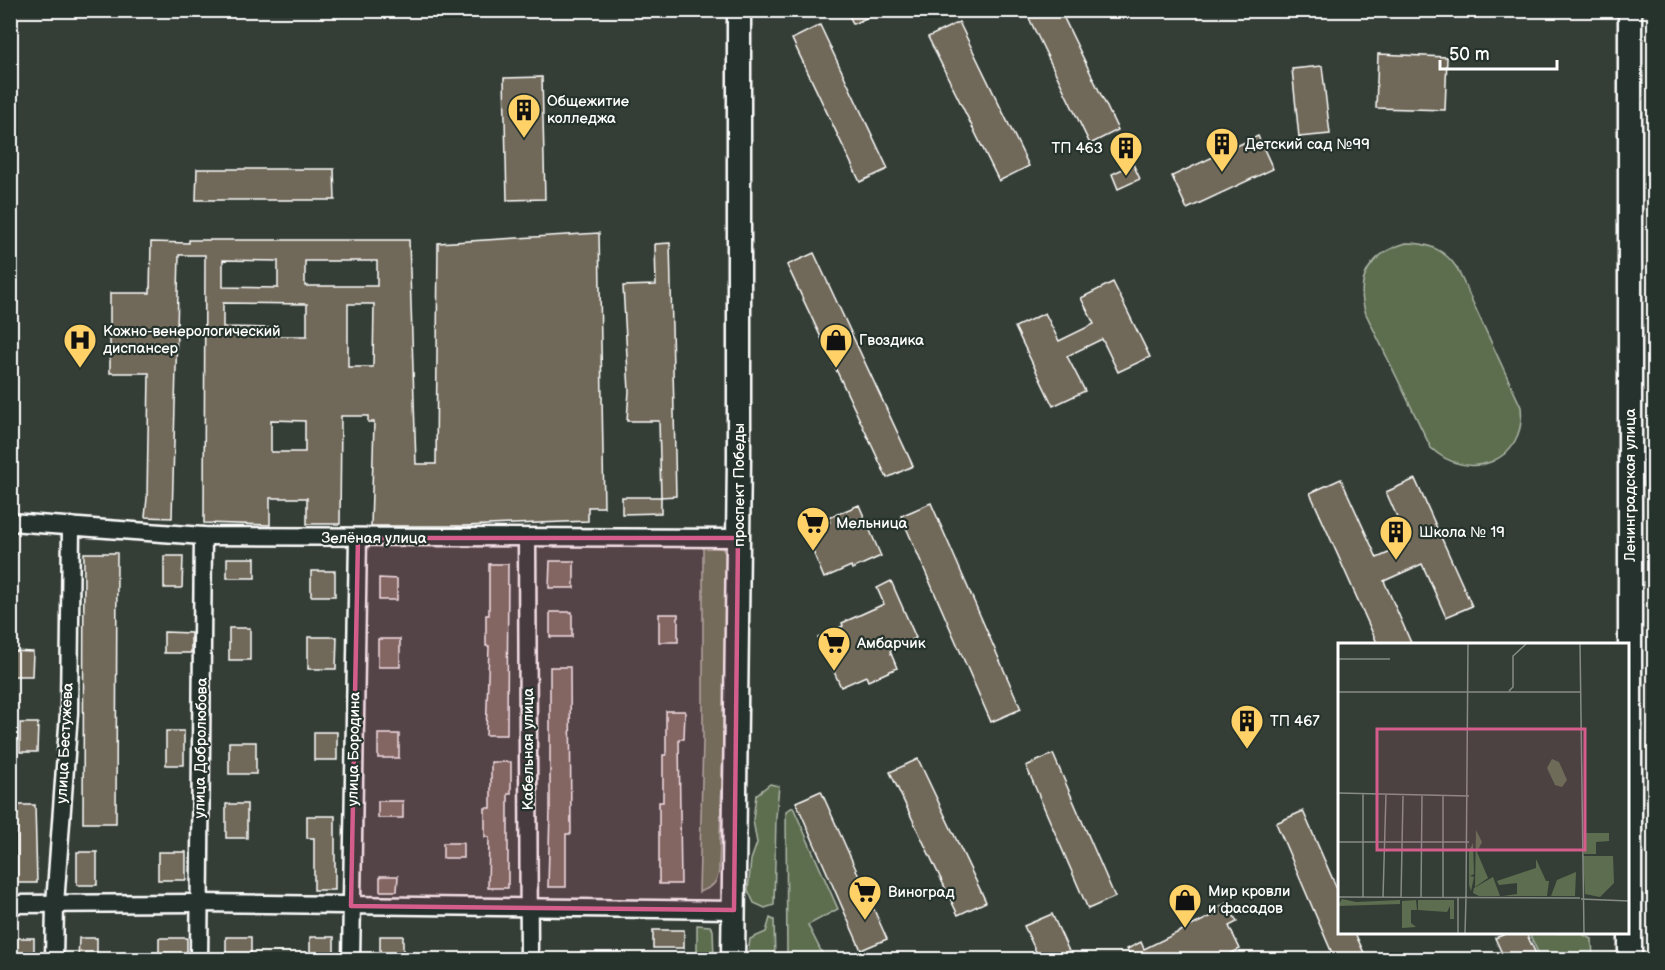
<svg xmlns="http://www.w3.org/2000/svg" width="1665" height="970" viewBox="0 0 1665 970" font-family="'Balsamiq Sans',sans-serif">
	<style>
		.green { fill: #5d6e50; stroke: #aeb6a8; stroke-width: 1.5 }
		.building { fill: #706858; stroke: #fff; stroke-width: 1.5; fill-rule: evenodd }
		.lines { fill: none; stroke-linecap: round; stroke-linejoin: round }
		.street-casing { stroke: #fff; stroke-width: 21 }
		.secondary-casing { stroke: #fff; stroke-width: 27 }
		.street { stroke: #26332d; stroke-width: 16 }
		.secondary { stroke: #26332d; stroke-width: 22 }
		.marked { fill: #d45d8c; fill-opacity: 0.2; stroke: #d45d8c; stroke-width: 4.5; stroke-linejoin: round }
		.labels { text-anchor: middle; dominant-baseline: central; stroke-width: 4.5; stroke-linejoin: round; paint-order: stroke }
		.poi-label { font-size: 15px; fill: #fff; stroke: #26332d; text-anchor: start }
		.street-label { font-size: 15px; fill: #fff; stroke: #26332d }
		.inset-road { fill: none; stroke: #868b86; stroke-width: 1.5 }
		.view { fill: #d45d8c; fill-opacity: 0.15; stroke: #d45d8c; stroke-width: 3 }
		.inset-edge { fill: none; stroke: #fff; stroke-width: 3 }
	</style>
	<rect width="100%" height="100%" fill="#353e36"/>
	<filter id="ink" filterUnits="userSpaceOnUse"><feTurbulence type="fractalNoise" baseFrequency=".0167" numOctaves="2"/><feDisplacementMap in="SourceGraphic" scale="12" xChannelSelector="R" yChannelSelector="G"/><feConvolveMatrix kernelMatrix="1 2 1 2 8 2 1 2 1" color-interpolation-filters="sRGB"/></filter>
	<g filter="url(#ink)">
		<g class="green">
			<path d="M1406 243C1428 243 1444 249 1457 268L1521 407C1527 461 1469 484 1431 448L1366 314C1354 278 1371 253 1406 243Z"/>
			<path d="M703 546 722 548 729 558 719 871C717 884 711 888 699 892L703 741Z"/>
			<polygon points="770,784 779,786 776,817 774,905 765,908 754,903 748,890 751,860 757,843 753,820 756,795"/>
			<polygon points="793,807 838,909 808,925 825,959 787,959 786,811"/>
			<polygon points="770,918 774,920 775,959 747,959 750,939 766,932"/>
			<polygon points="697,925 710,926 713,930 714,959 697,959"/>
			<polygon points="1529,933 1580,933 1592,939 1593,959 1541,959"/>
		</g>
		<g class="building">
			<polygon points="847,10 885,10 853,24"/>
			<polygon points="1025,10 1060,10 1118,130 1090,144"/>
			<polygon points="959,22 1029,166 999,181 928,37"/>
			<polygon points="820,25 888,169 860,182 792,39"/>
			<polygon points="1378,54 1447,57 1445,110 1376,108"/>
			<polygon points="1322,66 1330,134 1299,137 1292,69"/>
			<polygon points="542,77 545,199 507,200 504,78"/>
			<polygon points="1258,136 1273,169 1187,209 1172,176"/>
			<polygon points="1133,164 1140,179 1118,189 1112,174"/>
			<polygon points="197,169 334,169 335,200 196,200"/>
			<path d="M599 233 604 507H588V521L464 526H371L374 422H368V416H341L340 524H307V498H270V525L204 523 205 255H179L172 518 145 517 147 498 149 373H110V293H150L151 242 189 243V240H409L416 464H436L438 243ZM223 260 278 261V288L223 287ZM305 261H377V286H305ZM223 303 307 304V336H272V328L223 327ZM348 304H374L373 367H348ZM271 420 305 421V452H271Z"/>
			<polygon points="670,243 676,496 661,497 659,421 627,421 629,391 623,286 656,285 655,244"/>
			<polygon points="814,253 913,466 887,478 787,265"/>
			<polygon points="1113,282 1150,357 1118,372 1102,339 1067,356 1085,391 1053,406 1015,327 1045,313 1059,341 1094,324 1081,298"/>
			<polygon points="1341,479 1377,558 1409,544 1386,492 1415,479 1472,606 1446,617 1422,564 1384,581 1412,645 1378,645 1310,493"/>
			<polygon points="622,497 661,497 661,513 622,514"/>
			<polygon points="931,503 1021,709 991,722 901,516"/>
			<polygon points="859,505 881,556 852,569 851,566 824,578 805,532 830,522 828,518"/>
			<polygon points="84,553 117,553 116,823 83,823"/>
			<polygon points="164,556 183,556 182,588 164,588"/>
			<rect x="227" y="558" width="28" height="20"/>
			<polygon points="550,561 574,561 574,588 549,588"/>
			<polygon points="489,564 508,564 507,735 486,735 489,646 486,646 486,615 489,615"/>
			<rect x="311" y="571" width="24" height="25"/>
			<polygon points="379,578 397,579 397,600 379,600"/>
			<polygon points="891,581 916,638 890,651 897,668 868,681 866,676 841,687 818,637 843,626 842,623 884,604 877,588"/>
			<rect x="550" y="612" width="22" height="25"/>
			<rect x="659" y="614" width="19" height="28"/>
			<rect x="229" y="628" width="21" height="32"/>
			<polygon points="164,632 191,633 191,653 164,653"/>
			<polygon points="308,637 337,637 336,669 308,669"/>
			<rect x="378" y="639" width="22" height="28"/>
			<polygon points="11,651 33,652 32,676 10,676"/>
			<polygon points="550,667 570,667 571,834 566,834 566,887 548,887 550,810"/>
			<polygon points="666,711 685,711 684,739 679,739 681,884 659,884 659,802 663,802 663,755 666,755"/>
			<polygon points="20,723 38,723 37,752 20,752"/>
			<rect x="166" y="731" width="18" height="34"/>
			<rect x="314" y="732" width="23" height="28"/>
			<rect x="378" y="734" width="21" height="24"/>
			<rect x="229" y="742" width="27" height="32"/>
			<polygon points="1053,754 1115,897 1088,909 1026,766"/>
			<polygon points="918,759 986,902 958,915 890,772"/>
			<polygon points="491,762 511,762 511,794 508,794 508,888 488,888 489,837 485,837 485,808 491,808"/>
			<polygon points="821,791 887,939 861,950 796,802"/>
			<rect x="378" y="801" width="25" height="17"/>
			<rect x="226" y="804" width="21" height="34"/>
			<polygon points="16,805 35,805 37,883 17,883"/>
			<polygon points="1303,811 1340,896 1340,933 1355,933 1364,953 1349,960 1335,960 1276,823"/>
			<polygon points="307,816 335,816 335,890 314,890 314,838 307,838"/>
			<rect x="443" y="843" width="20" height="15"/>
			<rect x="77" y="852" width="20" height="33"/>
			<rect x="158" y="852" width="28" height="28"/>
			<polygon points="380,876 398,876 397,891 380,891"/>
			<polygon points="1227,903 1237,922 1229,926 1240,949 1217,960 1122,960 1131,956 1127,949 1141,942 1144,949 1216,914 1213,910"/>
			<polygon points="1052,914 1073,960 1040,960 1024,926"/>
			<rect x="653" y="930" width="31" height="18"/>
			<polygon points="1508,933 1526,933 1539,960 1505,960 1495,938"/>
			<rect x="380" y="936" width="23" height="24"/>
			<rect x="226" y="937" width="25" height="23"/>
			<rect x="310" y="937" width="24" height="23"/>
			<rect x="14" y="938" width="20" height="22"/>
			<polygon points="79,938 97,938 97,960 78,960"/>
			<polygon points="159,938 187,938 187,954 159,953"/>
		</g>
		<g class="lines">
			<g class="street-casing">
				<g id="street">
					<polyline points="10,522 203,536 738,538"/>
					<polyline points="527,538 529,960"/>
					<polyline points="10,904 199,903 734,910"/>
					<polyline points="54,960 55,904 69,713 71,526"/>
					<polyline points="199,960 203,536"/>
					<polyline points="351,960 358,538"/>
				</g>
			</g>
			<g class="secondary-casing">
				<g id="secondary">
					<polyline points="1630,10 1630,960"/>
					<polyline points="733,960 739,457 739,10"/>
				</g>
			</g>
			<use href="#street" class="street"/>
			<use href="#secondary" class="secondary"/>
		</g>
	</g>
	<path class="marked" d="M358 538H738L734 910 351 906Z"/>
	<defs>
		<g id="building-pin" transform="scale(1.725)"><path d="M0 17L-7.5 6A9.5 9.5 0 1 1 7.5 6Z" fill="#ffd166" stroke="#26332d"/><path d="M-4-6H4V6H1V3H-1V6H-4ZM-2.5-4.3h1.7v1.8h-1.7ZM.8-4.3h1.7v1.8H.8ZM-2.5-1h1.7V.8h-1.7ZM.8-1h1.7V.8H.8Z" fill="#111"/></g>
		<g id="hospital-pin" transform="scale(1.725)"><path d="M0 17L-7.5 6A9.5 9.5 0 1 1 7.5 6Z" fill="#ffd166" stroke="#26332d"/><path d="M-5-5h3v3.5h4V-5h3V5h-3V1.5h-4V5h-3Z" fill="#111"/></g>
		<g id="shop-pin" transform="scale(1.725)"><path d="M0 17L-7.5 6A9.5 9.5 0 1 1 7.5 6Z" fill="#ffd166" stroke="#26332d"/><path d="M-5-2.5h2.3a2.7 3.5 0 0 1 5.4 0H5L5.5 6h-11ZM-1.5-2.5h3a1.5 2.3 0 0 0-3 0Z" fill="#111"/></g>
		<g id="supermarket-pin" transform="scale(1.725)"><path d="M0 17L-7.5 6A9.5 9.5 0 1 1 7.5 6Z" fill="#ffd166" stroke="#26332d"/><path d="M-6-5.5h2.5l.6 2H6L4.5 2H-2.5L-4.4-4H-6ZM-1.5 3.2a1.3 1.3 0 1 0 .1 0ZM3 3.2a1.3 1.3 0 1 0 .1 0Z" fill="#111"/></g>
	</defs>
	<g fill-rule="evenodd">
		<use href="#building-pin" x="524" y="110"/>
		<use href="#building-pin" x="1222" y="144"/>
		<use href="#building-pin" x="1126" y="148"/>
		<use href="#hospital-pin" x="80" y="340"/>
		<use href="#shop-pin" x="836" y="340"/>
		<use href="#supermarket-pin" x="813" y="523"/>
		<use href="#building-pin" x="1396" y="532"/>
		<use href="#supermarket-pin" x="834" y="643"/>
		<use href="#building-pin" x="1247" y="721"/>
		<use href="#supermarket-pin" x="865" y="892"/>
		<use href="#shop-pin" x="1185" y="900"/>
	</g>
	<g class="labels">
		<g class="poi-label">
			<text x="547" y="101">Общежитие<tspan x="547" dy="17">колледжа</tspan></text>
			<text x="1245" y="144">Детский сад №99</text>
			<text x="1103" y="148" text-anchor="end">ТП 463</text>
			<text x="103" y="331">Кожно-венерологический<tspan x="103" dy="17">диспансер</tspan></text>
			<text x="859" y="340">Гвоздика</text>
			<text x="836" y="523">Мельница</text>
			<text x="1419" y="532">Школа № 19</text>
			<text x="857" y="643">Амбарчик</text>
			<text x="1270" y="721">ТП 467</text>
			<text x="1208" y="891">Мир кровли<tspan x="1208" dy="17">и фасадов</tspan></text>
			<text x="888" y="892">Виноград</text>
		</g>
		<g class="street-label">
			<text transform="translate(739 485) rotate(-90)">проспект Победы</text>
			<text transform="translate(1630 485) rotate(-90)">Ленинградская улица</text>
			<text x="374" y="538">Зелёная улица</text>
			<text transform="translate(65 743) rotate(-87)">улица Бестужева</text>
			<text transform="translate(201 748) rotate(-89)">улица Добролюбова</text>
			<text transform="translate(354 749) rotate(-89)">улица Бородина</text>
			<text transform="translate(528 749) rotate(-90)">Кабельная улица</text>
		</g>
	</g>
	<g transform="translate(1338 643)">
		<rect width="291" height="291" fill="#353e36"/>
		<path d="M214 116 221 119 229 137 224 144 217 142 209 125ZM138 187 144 199 139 209 150 235 137 244ZM246 190H271V198L258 199V211H246ZM135 200 136 231 132 233 136 234 133 248 131 242V208ZM245 213H275L276 240 262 254 247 251ZM198 216 208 238H211L209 253H165L179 251V240L161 242 159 238 198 225ZM238 229 237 253H213L219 237ZM155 234 162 253H141L135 250 136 245ZM4 256 18 259 62 257V261L0 263ZM78 257 79 267H73V280L78 284 64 285V258ZM80 257H116V276H112V263L109 269 80 267Z" fill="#5d6e50"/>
		<path class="inset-road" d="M242 0 246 291M0 16H52M171 48 175 44V13L189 0M0 49H242M0 150 131 153M105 153V254M0 157V242M0 199H131M0 254 242 255M25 254V150M45 254 48 151M63 254 65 153M83 254 84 153M128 254 130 0M243 256 291 258M120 291V255M127 291 128 255"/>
		<path class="view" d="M39 86H247V207H39Z"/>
		<rect width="291" height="291" class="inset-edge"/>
	</g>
	<rect width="1665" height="970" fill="none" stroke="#26332d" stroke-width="36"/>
	<rect x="18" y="18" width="1629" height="934" fill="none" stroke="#fff" stroke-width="2" filter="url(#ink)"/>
	<path d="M1440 60v9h117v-9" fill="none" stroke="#ffffff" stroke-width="3"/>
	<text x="1449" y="60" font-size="18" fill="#ffffff" stroke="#26332d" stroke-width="4.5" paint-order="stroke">50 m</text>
</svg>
